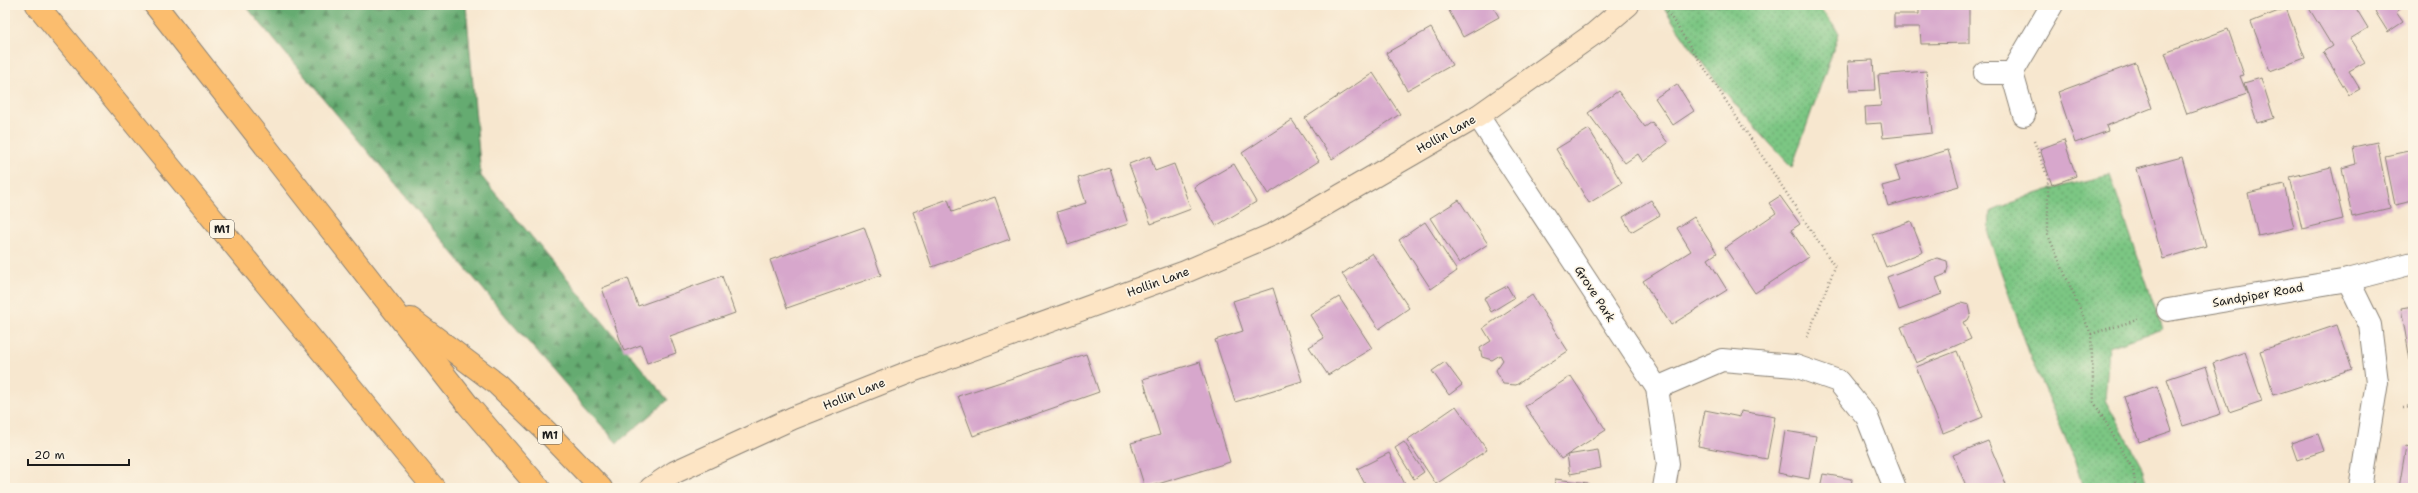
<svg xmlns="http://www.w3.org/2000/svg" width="2418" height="493" viewBox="0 0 2418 493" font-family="'Shantell Sans',sans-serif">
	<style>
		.forest { fill: url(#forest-firs); stroke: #406446 }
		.park { fill: url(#park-dots); stroke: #4c7150 }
		.building { fill: #d7a7cc }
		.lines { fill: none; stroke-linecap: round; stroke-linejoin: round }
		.street-casing { stroke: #8a8276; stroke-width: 24 }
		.secondary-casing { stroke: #8a8276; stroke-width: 24 }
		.highway-casing { stroke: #8a8276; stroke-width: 24 }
		.path { stroke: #8a8276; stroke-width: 2.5; stroke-dasharray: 1 3; stroke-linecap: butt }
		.street { stroke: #fff; stroke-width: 22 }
		.secondary { stroke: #fde5c5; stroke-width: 22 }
		.highway { stroke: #fbbd6e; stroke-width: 22 }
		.labels { text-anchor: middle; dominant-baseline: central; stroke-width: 3.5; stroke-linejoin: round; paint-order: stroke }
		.shield { fill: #fcf5e5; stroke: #5f5d58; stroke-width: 1 }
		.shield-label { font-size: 11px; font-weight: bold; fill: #1c1c1c }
		.street-label { font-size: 12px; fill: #1c1c1c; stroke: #fcf5e5 }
	</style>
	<defs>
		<pattern id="forest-firs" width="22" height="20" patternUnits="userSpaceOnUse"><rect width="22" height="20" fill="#65ab71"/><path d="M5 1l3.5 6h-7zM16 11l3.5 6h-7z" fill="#528a5c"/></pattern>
		<pattern id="park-dots" width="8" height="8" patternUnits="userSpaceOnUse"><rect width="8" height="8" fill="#7cc683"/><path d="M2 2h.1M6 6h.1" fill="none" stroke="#65a06a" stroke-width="1.8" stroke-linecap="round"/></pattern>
	</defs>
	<rect width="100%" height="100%" fill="#fcf5e5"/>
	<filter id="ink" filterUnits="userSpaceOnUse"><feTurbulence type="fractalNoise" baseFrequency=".025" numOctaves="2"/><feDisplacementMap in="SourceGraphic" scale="8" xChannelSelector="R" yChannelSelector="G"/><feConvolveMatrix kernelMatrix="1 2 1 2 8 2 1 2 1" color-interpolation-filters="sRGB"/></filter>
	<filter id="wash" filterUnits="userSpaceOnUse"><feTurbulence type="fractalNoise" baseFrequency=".012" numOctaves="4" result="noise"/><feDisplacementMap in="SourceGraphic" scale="16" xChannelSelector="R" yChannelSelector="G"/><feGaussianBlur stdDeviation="0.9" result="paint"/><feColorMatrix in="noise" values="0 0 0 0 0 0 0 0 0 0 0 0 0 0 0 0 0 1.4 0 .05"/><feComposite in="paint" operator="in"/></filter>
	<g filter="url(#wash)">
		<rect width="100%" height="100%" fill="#f7e7cf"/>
		<polygon class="forest" points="245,5 466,5 481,176 668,400 617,443 509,320"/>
		<g class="park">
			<path d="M1818 5 1839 33 1792 167C1744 117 1699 64 1663 6Z"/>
			<polygon points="2110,175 2162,329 2109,347 2105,400 2141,465 2148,488 2083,488 2074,458 2032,361 1989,237 1990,212 2035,193"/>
		</g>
		<g id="blocks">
			<g class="building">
				<polygon points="1446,5 1492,5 1499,17 1463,37"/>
				<polygon points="1902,5 1969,5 1969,43 1921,44 1920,27 1894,27 1894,14 1919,14 1919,8 1902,8"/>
				<polygon points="2307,5 2354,5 2368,28 2350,39 2365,62 2349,71 2360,89 2349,95 2323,52 2332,46"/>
				<polygon points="2371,5 2406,5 2396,12 2403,22 2388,32"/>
				<polygon points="2286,8 2305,58 2270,71 2251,22"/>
				<polygon points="1431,28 1452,65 1407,90 1386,53"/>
				<polygon points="2228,29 2244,75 2240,76 2247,94 2187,114 2165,53"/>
				<polygon points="1873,60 1875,90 1850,91 1848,61"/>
				<polygon points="2136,63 2152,108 2106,126 2108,131 2075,143 2058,92"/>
				<polygon points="1926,71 1932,133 1883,138 1881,123 1866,124 1865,107 1881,106 1878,75"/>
				<polygon points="1373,73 1400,114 1332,159 1305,118"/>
				<polygon points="2261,78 2274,118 2257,123 2244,83"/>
				<polygon points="1677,84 1694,111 1673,125 1655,98"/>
				<polygon points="1618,91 1645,127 1652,122 1668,143 1643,162 1638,154 1625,163 1588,113"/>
				<polygon points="1292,120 1319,161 1268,194 1242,153"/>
				<polygon points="1589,129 1622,183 1589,203 1556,149"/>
				<polygon points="2064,140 2076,176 2052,185 2040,149"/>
				<polygon points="2377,142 2390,208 2352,217 2342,168 2356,164 2353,147"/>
				<polygon points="1948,150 1959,186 1888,206 1882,186 1900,181 1895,166"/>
				<polygon points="2413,150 2413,201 2395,205 2385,156"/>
				<polygon points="1150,156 1155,171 1174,164 1191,209 1151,224 1129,164"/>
				<polygon points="2182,157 2206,246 2163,259 2137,169"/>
				<polygon points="1234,164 1256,202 1216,226 1194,187"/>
				<polygon points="2331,167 2343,219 2302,229 2290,177"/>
				<polygon points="1110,168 1128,224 1068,244 1057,212 1086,203 1078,178"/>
				<polygon points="2284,184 2294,228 2258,236 2248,193"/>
				<polygon points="1780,196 1800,224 1791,230 1809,257 1755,293 1725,248 1776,213 1769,203"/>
				<polygon points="995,197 1010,239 932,267 913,212 948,199 952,212"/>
				<polygon points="1459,200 1488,244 1459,263 1430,218"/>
				<polygon points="1651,200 1660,215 1631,232 1623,217"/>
				<polygon points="1694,217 1717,253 1708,259 1727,290 1671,325 1643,281 1691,251 1677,228"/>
				<polygon points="1911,221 1923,252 1886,267 1873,235"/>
				<polygon points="1425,222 1457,271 1431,289 1399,240"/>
				<polygon points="864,227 881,275 787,308 770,260"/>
				<polygon points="1372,253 1409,308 1379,329 1342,274"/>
				<polygon points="1937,258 1947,261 1948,267 1946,274 1936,278 1942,294 1899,310 1887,277"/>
				<polygon points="722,276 735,313 670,336 676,353 647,363 641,345 624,351 602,288 628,278 638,306"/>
				<polygon points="1507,286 1514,298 1491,312 1484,298"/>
				<polygon points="1273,288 1302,381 1235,402 1215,340 1243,331 1233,301"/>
				<polygon points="1532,295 1568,351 1516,385 1503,384 1496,370 1503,360 1500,355 1492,360 1482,357 1480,348 1491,341 1483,328"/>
				<polygon points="1339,297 1372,348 1328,375 1309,347 1324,338 1310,315"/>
				<polygon points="1961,303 1969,305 1971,314 1968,320 1963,322 1971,339 1916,363 1901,327"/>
				<polygon points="2413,306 2413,359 2410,360 2401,308"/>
				<polygon points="2337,325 2352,369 2274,395 2260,351"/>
				<polygon points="1957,351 1983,417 1943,433 1916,367"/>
				<polygon points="2245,352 2262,401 2229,412 2213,363"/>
				<polygon points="1086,354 1099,392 973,436 958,396"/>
				<polygon points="1200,362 1230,462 1145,488 1131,443 1160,435 1143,379"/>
				<polygon points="1445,362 1462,385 1449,395 1432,371"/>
				<polygon points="2206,366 2221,414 2183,426 2167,379"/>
				<polygon points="1571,376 1606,430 1561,459 1525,406"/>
				<polygon points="2157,386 2172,431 2139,442 2124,397"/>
				<polygon points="1456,406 1487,450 1436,484 1407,440"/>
				<polygon points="1705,410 1740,417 1741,411 1775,417 1767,459 1698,446"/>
				<polygon points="1785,431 1816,436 1809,479 1778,473"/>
				<polygon points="2318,434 2324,451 2297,460 2291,443"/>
				<polygon points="1988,441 2006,484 1996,488 1967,488 1953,455"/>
				<polygon points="1404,442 1424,472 1414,479 1395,448"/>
				<polygon points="2406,446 2413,448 2413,488 2399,488"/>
				<polygon points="1598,450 1601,468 1570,474 1567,455"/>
				<polygon points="1389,453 1407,488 1367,488 1357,469"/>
				<polygon points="1823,474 1852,479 1851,488 1820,488"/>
				<polygon points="1555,479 1588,483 1588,488 1554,488"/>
			</g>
		</g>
	</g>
	<g filter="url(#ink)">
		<use href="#blocks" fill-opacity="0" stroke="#8a8276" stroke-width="1"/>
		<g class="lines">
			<g class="street-casing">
				<g id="street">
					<polyline points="1985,73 2012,73"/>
					<polyline points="2024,115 2012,73 2052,5"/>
					<polyline points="1478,116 1657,388 1668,464 1664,488"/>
					<polyline points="2348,280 2413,263"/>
					<polyline points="2168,310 2348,280 2370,325 2377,382 2360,488"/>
					<polyline points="1657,388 1722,360 1795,366 1838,381 1867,417 1895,488"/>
				</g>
			</g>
			<g class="secondary-casing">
				<polyline id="secondary" points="651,488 675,472 793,418 912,371 1185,272 1276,233 1478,116 1595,33 1628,5"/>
			</g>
			<g class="highway-casing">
				<g id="highway">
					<polyline points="37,5 434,488"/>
					<polyline points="155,5 468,405 539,488"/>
					<polyline points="411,319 497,384 551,436 601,488"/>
				</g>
			</g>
			<g class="path">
				<polyline points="1663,5 1835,267 1806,340"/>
				<polyline points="2034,141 2048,178 2048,235 2091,334 2094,402 2133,470 2136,488"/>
				<polyline points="2091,334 2140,319"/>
				<polyline points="2403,407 2413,406"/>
			</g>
			<use href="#street" class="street"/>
			<use href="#secondary" class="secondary"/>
			<use href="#highway" class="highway"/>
		</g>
	</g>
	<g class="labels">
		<g class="shield">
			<rect x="210" y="220" width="24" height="18" rx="3"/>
			<rect x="538" y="426" width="24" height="18" rx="3"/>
		</g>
		<g class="shield-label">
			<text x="222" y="229">M1</text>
			<text x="550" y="435">M1</text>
		</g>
		<g class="street-label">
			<text transform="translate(1446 134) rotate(-29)">Hollin Lane</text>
			<text transform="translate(1158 282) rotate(-20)">Hollin Lane</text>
			<text transform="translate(1595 294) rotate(57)">Grove Park</text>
			<text transform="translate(2258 295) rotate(-10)">Sandpiper Road</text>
			<text transform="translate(854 394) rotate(-22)">Hollin Lane</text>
		</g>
	</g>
	<rect width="2418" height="493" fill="none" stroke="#fcf5e5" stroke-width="20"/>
	<path d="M28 459v6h101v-6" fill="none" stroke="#1c1c1c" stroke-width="2"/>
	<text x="34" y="459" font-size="12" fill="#1c1c1c" stroke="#fcf5e5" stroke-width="3" paint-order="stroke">20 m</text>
</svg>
